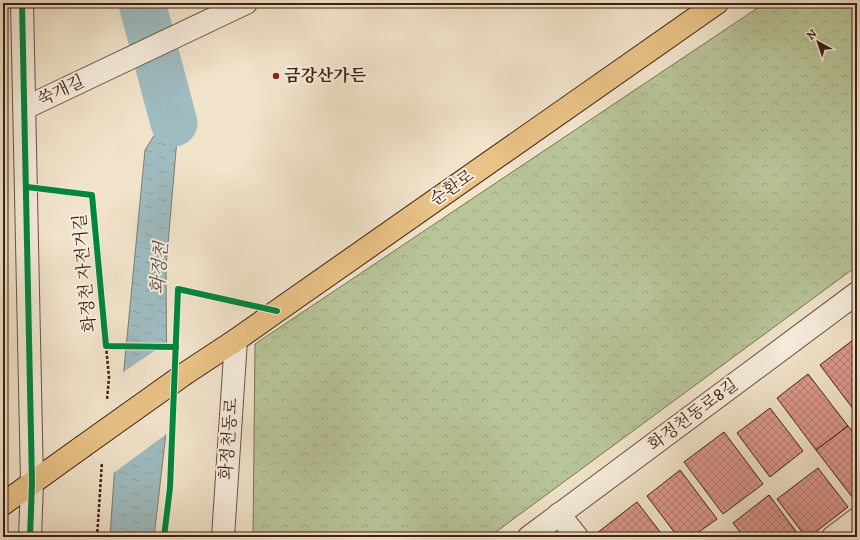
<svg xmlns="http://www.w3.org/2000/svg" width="860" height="540" viewBox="0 0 860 540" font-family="'IM FELL DW Pica','Noto Serif KR',serif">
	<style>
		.forest { fill: url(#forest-crowns); stroke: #7b7256 }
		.water { fill: url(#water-ripples); stroke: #787d7b }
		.pier { fill: #f1e4cb }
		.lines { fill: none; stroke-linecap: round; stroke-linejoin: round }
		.river { stroke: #9fbcc1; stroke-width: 47 }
		.building { fill: url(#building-cross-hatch); stroke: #3e1e12 }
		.minor-casing { stroke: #6b5040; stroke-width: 24 }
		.major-casing { stroke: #3e1e12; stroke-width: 24 }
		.path { stroke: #3e1e12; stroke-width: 2.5; stroke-dasharray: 3 2; stroke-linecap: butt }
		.minor { stroke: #f6eddd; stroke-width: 22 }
		.major { stroke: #e8c286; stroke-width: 22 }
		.major-bridge-casing { stroke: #3e1e12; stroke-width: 24; stroke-linecap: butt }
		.major-bridge { stroke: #e8c286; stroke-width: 22 }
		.cycleway-casing { stroke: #f6eddd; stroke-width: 8 }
		.cycleway { stroke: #00873e; stroke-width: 6 }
		.poi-dot { fill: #8f2418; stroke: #f6eddd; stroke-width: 1.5 }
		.labels { text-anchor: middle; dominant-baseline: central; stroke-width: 4; stroke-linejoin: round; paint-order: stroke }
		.poi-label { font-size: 17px; font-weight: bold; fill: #3e1e12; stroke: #f6eddd; text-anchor: start }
		.street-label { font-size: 17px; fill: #3e1e12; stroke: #f6eddd }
		.water-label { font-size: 18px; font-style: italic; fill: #5b4d47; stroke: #f6eddd }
	</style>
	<defs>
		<pattern id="forest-crowns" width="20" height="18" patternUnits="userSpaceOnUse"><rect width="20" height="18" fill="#b8c599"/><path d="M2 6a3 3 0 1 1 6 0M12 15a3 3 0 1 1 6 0" fill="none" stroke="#9fa983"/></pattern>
		<pattern id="water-ripples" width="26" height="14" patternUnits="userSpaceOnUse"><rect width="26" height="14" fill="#9fbcc1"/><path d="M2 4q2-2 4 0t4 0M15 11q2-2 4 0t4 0" fill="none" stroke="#8aa1a5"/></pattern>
		<pattern id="building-cross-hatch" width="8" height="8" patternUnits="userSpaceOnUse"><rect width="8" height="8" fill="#dd988e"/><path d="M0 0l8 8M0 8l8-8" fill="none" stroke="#b57b73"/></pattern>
	</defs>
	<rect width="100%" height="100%" fill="#f1e4cb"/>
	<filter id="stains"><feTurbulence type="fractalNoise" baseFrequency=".005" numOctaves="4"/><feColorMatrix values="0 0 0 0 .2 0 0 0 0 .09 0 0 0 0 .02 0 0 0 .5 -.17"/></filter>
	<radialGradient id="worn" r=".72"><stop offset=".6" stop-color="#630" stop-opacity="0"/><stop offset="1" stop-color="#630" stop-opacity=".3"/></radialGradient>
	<polygon class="forest" points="765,3 857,3 857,266 489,537 253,537 255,344"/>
	<polygon class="water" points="160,57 179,116 166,267 167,424 154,537 110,537 115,463 145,150 160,126 150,65"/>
	<polygon class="pier" points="169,341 169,424 168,433 112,474 122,373"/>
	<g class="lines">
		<polyline class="river" points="142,3 174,123"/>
	</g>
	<g class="building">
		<polygon points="857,337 857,414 820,365"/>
		<polygon points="808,374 848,426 816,450 777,398"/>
		<polygon points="770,408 803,451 770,477 737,433"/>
		<polygon points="848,426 857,438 857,502 856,502 816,450"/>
		<polygon points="724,432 763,484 723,514 684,462"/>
		<polygon points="818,468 848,507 809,537 806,537 777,499"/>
		<polygon points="680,470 717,519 692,537 678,537 647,496"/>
		<polygon points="769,495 800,537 744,537 733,523"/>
		<polygon points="637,502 664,537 600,537 597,533"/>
	</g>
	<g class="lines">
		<g class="minor-casing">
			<g id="minor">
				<polyline points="22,3 32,483 30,537"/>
				<polyline points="25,108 246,3"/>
				<polyline points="559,514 577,537"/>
				<polyline points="223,537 236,340"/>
				<polyline points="529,537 857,293"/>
				<polyline points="833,537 857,519"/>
			</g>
		</g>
		<g class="major-casing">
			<g id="major">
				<polyline points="186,373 236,340 277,311 717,3"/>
				<polyline points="3,504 82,447"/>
			</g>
		</g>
		<g class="path">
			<polyline points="106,346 109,377 107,400"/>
			<polyline points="97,537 102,462"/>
		</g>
		<use href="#minor" class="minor"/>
		<use href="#major" class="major"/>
		<g class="major-bridge-casing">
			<polyline id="major-bridge" points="82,447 186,373"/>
		</g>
		<use href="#major-bridge" class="major-bridge"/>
		<g class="cycleway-casing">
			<g id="cycleway">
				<polyline points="22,3 32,483 30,537"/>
				<polyline points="27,187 92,195 106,346 176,347"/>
				<polyline points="164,537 170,488 178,289 277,311"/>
			</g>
		</g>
		<use href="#cycleway" class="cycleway"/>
	</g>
	<circle class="poi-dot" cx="276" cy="76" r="4"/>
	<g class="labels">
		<g class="poi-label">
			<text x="284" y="76">금강산가든</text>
		</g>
		<g class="street-label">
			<text transform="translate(61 91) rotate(-25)">쑥개길</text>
			<text transform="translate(452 188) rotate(-35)">순환로</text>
			<text transform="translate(85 273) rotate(-95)">화정천 자전거길</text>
			<text transform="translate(693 415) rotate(-37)">화정천동로8길</text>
			<text transform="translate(229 439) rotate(-86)">화정천동로</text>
		</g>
		<g class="water-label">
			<text transform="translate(160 268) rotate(-85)">화정천</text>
		</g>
	</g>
	<rect width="860" height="540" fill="none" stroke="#f1e4cb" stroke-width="16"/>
	<rect x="4" y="4" width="852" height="532" fill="none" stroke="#3e1e12" stroke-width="2"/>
	<rect x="8" y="8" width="844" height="524" fill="none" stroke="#3e1e12"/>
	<g transform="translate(818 42) rotate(320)" stroke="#f6eddd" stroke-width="3" paint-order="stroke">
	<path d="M0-3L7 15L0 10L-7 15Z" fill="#3e1e12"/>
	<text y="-6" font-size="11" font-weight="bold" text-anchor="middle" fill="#3e1e12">N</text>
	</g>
	<rect width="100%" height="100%" filter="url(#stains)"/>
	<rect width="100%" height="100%" fill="url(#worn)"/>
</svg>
